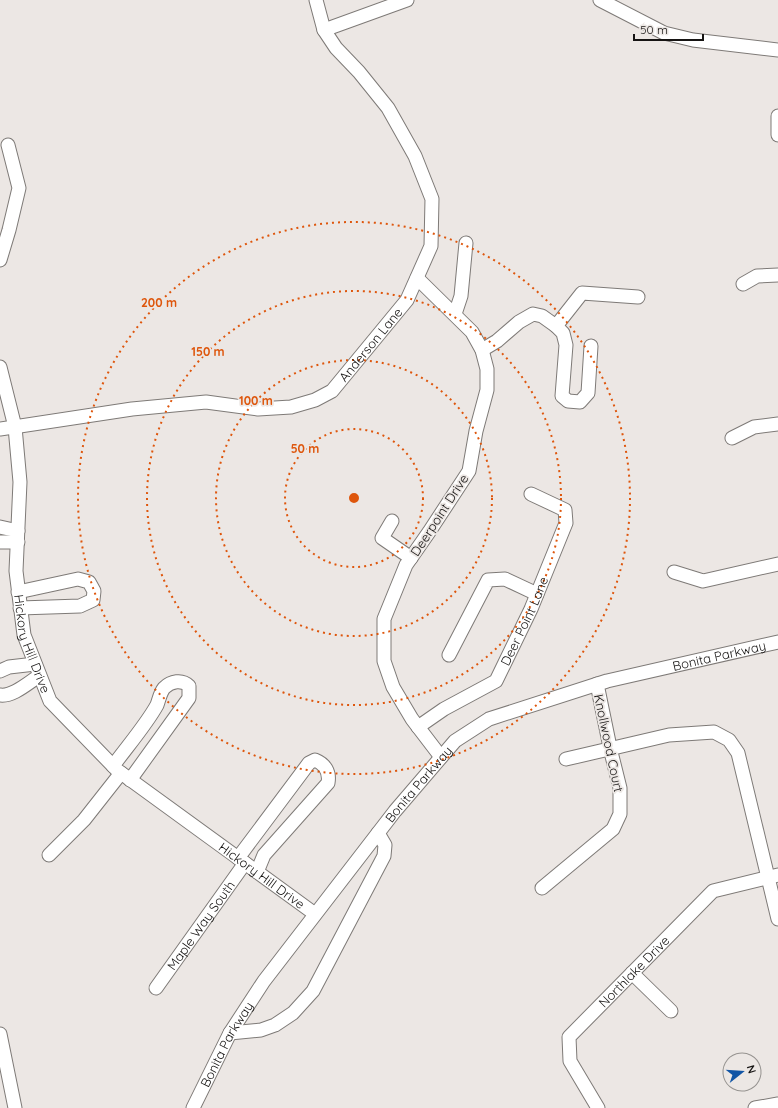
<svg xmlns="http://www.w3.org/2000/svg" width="778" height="1108" viewBox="0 0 778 1108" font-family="Quicksand,sans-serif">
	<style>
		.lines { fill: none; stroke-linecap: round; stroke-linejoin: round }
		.minor-casing { stroke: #7e7a77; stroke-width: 15 }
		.minor { stroke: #fff; stroke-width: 13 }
		.ring { fill: none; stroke: #de560c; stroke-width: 2; stroke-dasharray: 2 4 }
		.labels { text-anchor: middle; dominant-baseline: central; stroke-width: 3.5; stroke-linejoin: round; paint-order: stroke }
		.street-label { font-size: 13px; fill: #161413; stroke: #ece7e4 }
		.centre { fill: #de560c; stroke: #ece7e4; stroke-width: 2 }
		.ring-label { font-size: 12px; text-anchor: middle; font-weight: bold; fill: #de560c; stroke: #ece7e4; stroke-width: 3.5; stroke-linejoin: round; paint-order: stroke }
	</style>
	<rect width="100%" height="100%" fill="#ece7e4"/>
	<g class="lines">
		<g class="minor-casing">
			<g id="minor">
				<polyline points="600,0 664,33 693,40 778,50"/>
				<polyline points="324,30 407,0"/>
				<polyline points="778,116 778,135"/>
				<polyline points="0,260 9,230 19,188 8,145"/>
				<polyline points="417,278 472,332 482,350 487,369 487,390 476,431 469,471 429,532 406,565 384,619 384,661 393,687 412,719 441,757"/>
				<polyline points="743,284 757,276 778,275"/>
				<polyline points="455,314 461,296 466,243"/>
				<polyline points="556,326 582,293 638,297"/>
				<polyline points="482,350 497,341 519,322 533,314 542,316 556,326 563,333 566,345 562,396 568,401 580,402 588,393 591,346"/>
				<path id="s1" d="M0 367 15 427 20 482 16 571 24 635 50 701 117 770 315 914"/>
				<path id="s2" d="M0 429 132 409 206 402 258 409 291 407 315 400 332 391 407 300 431 246 432 199 415 156 388 108 359 72 336 48 324 30 316 0"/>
				<polyline points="732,438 754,427 778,424"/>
				<polyline points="392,521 382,538 411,558"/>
				<polyline points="0,527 18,531"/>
				<polyline points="0,542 18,542"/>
				<polyline points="674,572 703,581 778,564"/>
				<polyline points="18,592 78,579 89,582 94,591 93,600 80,606 20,608"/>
				<polyline points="449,655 488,580 505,579 537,594"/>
				<polyline points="0,671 9,667 35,664"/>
				<path d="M0 695C13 697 29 682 39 676"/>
				<path id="s3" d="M418 727 444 709 496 681 531 609 566 523 565 510 531 494"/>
				<polyline points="566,759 669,735 714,732 729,740 738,753 778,919"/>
				<path d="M113 766C126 748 146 725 157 705 159 700 160 693 164 688 171 681 182 679 189 686V698L130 780"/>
				<polyline points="49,855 84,820 121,773"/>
				<path d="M238 858 309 763 315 760C325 764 330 772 328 783L264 855 257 872"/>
				<polyline points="542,888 613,829 620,814 620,788 611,752 597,684"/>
				<polyline points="632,973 671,1011"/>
				<path id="s4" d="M156 988 245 863"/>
				<polyline points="230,1033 261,1030 275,1025 293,1013 313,991 384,856 385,845 378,833"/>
				<polyline points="0,1034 15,1108"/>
				<path id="s5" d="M193 1108 230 1033 264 981 395 811 455 741 489 719 607 681 778 642"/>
				<path id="s6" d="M598 1108 570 1061 569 1037 713 891 778 875"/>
				<polyline points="755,1108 778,1104"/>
			</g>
		</g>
		<use href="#minor" class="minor"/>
	</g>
	<g class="ring">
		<circle cx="354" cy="498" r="69"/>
		<circle cx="354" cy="498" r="138"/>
		<circle cx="354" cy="498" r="207"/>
		<circle cx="354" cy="498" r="276"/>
	</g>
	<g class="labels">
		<g class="street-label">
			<text stroke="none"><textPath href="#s2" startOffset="398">Anderson Lane</textPath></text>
			<text transform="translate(439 515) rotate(-57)">Deerpoint Drive</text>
			<text stroke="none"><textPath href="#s3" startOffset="157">Deer Point Lane</textPath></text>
			<text stroke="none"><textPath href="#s1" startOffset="281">Hickory Hill Drive</textPath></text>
			<text stroke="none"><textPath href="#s5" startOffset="732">Bonita Parkway</textPath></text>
			<text transform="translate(609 743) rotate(78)">Knollwood Court</text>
			<text stroke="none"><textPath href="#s5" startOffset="396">Bonita Parkway</textPath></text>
			<text stroke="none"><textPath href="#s1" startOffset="617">Hickory Hill Drive</textPath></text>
			<text stroke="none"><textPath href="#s4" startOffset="77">Maple Way South</textPath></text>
			<text stroke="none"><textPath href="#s6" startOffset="171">Northlake Drive</textPath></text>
			<text stroke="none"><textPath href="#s5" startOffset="72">Bonita Parkway</textPath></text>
		</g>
	</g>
	<circle cx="354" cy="498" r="6" class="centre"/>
	<g class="ring-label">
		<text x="159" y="307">200 m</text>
		<text x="208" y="356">150 m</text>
		<text x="256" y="405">100 m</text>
		<text x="305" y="453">50 m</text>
	</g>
	<g transform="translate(742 1072) rotate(73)"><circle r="19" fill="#ece7e4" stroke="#969390"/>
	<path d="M0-3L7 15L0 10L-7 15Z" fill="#1255a5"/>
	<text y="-6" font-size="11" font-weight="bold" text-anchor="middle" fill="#161413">N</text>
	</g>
	<path d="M634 34v6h69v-6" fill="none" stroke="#161413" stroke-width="2"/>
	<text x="640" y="34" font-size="12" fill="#161413" stroke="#ece7e4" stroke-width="3" paint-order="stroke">50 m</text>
</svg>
